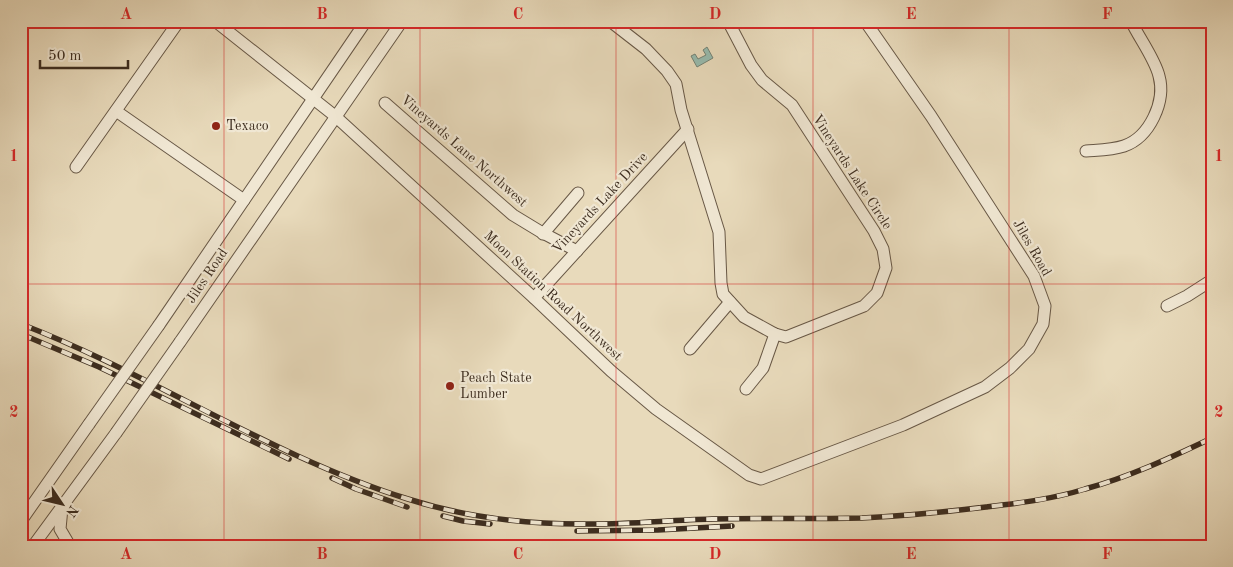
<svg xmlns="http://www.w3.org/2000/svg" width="1233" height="567" viewBox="0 0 1233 567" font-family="'Old Standard TT',serif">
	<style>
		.water { fill: #97bbae; stroke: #738275 }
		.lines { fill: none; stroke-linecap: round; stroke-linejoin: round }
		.minor-casing { stroke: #685846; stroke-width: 13 }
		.minor { stroke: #f0e7d3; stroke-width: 11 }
		.rail-casing { stroke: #3d2d1f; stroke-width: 5.5 }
		.rail { stroke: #f0e7d3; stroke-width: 4; stroke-dasharray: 11; stroke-linecap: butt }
		.minor-bridge-casing { stroke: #685846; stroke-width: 13; stroke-linecap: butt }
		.minor-bridge { stroke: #f0e7d3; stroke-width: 11 }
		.grid { fill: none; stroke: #d62828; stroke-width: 1; stroke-opacity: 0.55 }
		.poi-dot { fill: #8f2418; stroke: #f0e7d3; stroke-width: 2 }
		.labels { text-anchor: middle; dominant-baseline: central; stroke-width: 4.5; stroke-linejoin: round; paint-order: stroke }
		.poi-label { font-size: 14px; fill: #3d2d1f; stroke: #f0e7d3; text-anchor: start }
		.street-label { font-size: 14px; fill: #3d2d1f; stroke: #f0e7d3 }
		.neatline { fill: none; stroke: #d62828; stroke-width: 2 }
		.grid-label { font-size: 16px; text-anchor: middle; font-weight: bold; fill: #d62828 }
	</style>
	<rect width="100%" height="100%" fill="#e8dabb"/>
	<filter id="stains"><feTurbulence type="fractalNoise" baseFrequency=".004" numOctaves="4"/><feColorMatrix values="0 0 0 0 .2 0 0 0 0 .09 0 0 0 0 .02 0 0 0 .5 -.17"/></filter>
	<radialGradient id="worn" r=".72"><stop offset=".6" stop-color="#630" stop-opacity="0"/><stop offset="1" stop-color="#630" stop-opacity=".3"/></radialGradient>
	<polygon class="water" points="707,47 713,58 697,67 691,56 695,54 698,59 706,55 703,50"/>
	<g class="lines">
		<g class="minor-casing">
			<g id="minor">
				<polyline points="215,21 335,116 534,298 611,371 656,409 749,475 761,479 903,425 985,387 1010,368 1029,349 1043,324 1045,306 1034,276 931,116 865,21"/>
				<polyline points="610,21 646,49 667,71 676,84 681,110 719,232 721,283 723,294 744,317 775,334 786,337 864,306 877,293 886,268 883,249 874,231 792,105 762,80 751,65 728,21"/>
				<polyline points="1017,21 1041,21"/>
				<polyline points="385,103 513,215 541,232 577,251"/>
				<polyline points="116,111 244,200"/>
				<path d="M1086 151C1099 150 1112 150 1124 146 1150 137 1166 101 1159 76 1155 59 1139 38 1131 21"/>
				<polyline points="76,167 179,21"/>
				<polyline points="543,234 578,193"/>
				<polyline points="534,298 688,129"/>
				<polyline points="1167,306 1187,296 1212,280"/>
				<polyline points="159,325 366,21"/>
				<polyline points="180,342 402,21"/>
				<polyline points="690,349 730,302"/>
				<polyline points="746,389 763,368 775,334"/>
				<polyline points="62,508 60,529 70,546"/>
				<polyline points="21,521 89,424"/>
				<polyline points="33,546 116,433"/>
				<polyline points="53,546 56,546"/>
			</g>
		</g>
		<use href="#minor" class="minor"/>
		<g class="rail-casing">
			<g id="rail">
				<path d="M21 324C153 375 273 457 408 499 464 517 523 524 581 524 625 525 668 520 712 519 762 518 812 519 862 518 903 516 945 512 986 507 1019 503 1053 499 1085 489 1129 477 1170 458 1212 438"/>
				<polyline points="21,334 99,367 289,459"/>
				<polyline points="332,478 356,489 407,507"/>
				<polyline points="443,516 463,521 490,524"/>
				<polyline points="577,531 658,530 732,526"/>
			</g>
		</g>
		<use href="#rail" class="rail"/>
		<g class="minor-bridge-casing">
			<g id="minor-bridge">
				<polyline points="89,424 159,325"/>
				<polyline points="116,433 180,342"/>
			</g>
		</g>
		<use href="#minor-bridge" class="minor-bridge"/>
	</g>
	<path class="grid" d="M224 21V546M420 21V546M616 21V546M813 21V546M1009 21V546M21 284H1212"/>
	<g class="poi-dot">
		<circle cx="216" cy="126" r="5"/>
		<circle cx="450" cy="386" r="5"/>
	</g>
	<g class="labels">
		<g class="poi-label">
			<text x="226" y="126">Texaco</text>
			<text x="460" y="378">Peach State<tspan x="460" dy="16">Lumber</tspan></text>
		</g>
		<g class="street-label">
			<text transform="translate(464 151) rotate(41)">Vineyards Lane Northwest</text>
			<text transform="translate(852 172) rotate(57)">Vineyards Lake Circle</text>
			<text transform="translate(600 203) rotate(-47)">Vineyards Lake Drive</text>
			<text transform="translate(1032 248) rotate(60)">Jiles Road</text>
			<text transform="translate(207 276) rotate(-56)">Jiles Road</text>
			<text transform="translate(553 296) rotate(43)">Moon Station Road Northwest</text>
		</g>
	</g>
	<rect width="1233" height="567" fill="none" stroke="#e8dabb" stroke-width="55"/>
	<g transform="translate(62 504) rotate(125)" stroke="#f0e7d3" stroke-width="4" paint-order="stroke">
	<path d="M0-4L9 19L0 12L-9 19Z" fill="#3d2d1f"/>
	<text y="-8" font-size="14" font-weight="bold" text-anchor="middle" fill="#3d2d1f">N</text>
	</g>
	<path d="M40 60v8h88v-8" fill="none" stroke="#3d2d1f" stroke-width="2.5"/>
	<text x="48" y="60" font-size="15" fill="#3d2d1f" stroke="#f0e7d3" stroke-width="4" paint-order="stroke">50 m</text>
	<rect x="28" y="28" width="1178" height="512" class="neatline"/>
	<g class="grid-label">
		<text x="126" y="19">A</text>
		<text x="322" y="19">B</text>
		<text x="518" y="19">C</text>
		<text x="715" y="19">D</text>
		<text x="911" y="19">E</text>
		<text x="1107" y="19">F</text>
		<text x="14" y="161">1</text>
		<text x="1219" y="161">1</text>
		<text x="14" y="417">2</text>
		<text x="1219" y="417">2</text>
		<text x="126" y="559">A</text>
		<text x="322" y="559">B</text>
		<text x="518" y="559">C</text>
		<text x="715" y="559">D</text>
		<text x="911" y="559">E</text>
		<text x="1107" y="559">F</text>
	</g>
	<rect width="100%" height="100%" filter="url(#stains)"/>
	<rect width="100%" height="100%" fill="url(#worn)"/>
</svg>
